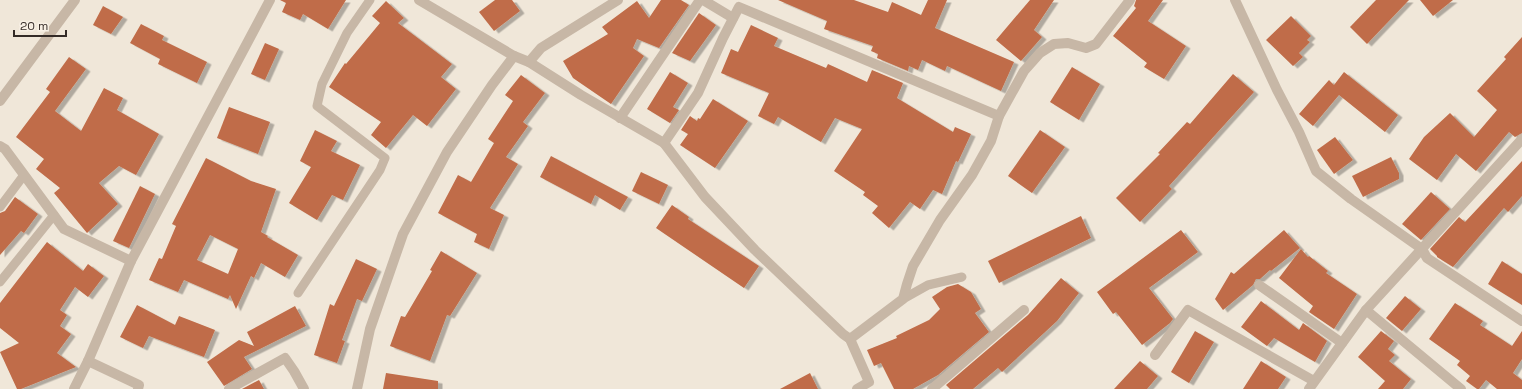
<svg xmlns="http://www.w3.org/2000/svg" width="1522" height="389" viewBox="0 0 1522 389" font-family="'Space Grotesk',sans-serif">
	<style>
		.building { fill: #c06c48; fill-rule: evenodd; filter: url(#shadow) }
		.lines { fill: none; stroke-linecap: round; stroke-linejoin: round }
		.lane { stroke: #c7b7a6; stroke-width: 9 }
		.street { stroke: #c7b7a6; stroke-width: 10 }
	</style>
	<defs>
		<filter id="shadow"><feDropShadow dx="4.5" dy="2.5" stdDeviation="0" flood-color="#0004"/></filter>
	</defs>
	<rect width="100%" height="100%" fill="#f0e7d9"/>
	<g class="building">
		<polygon points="280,0 346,0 328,29 303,14 300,20 282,12 286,3"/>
		<polygon points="495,0 512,0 520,11 494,31 479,12"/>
		<polygon points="661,0 681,0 689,5 659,48 637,39 633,48 644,56 611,104 573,78 563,61 608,34 602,27 637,1 649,18"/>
		<polygon points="778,0 854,0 888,12 892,2 921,15 928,0 947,0 935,28 1014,62 1001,91 947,66 945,71 922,60 918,70 909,66 908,71 877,58 878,54 871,51 873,46 824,29 827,21"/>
		<polygon points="1030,0 1054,0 1034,30 1042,37 1021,61 996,40"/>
		<polygon points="1136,0 1163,0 1148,21 1186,46 1164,79 1144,67 1147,63 1113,36 1136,8 1134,6"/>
		<polygon points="1376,0 1409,0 1367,44 1350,27"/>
		<polygon points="1420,0 1453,0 1433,16"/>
		<polygon points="386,1 404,18 398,23 452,64 441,77 456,89 427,126 413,115 386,148 371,135 381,122 329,87 345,63 346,64 380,23 372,16"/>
		<polygon points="103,6 123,17 111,34 93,25"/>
		<polygon points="699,13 716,25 690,61 672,53"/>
		<polygon points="1291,16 1311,36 1307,40 1310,42 1299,53 1303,57 1293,66 1266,40"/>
		<polygon points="141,24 164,36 162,40 207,62 197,83 158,64 160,59 130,43"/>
		<polygon points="751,25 778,38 774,46 826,68 828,64 867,82 872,70 903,83 897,98 953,132 955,127 971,134 958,162 956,161 942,194 933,190 920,209 910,202 889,228 872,213 878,206 863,195 865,192 834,171 862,129 835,118 821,142 778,117 774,124 758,116 769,93 721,73 731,49 738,52"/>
		<polygon points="1522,37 1522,133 1515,137 1509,132 1476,171 1456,154 1437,180 1409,159 1424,137 1450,113 1474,137 1497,110 1477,91 1506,59 1504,57"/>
		<polygon points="265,43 279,49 265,80 251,74"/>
		<polygon points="69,57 86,69 55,111 81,131 104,88 123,98 117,110 159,134 136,175 119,166 99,183 118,204 87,233 54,193 60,188 36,169 44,159 16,137 50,92 46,89"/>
		<polygon points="1072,67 1100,84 1079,120 1050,102"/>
		<polygon points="670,72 688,83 673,107 679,110 670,123 647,109"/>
		<polygon points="1344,72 1398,115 1385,132 1339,95 1313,126 1299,114 1329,80 1334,85"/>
		<polygon points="1233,74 1254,92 1169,186 1172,189 1140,222 1116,198 1160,154 1158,153 1187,122 1190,124"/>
		<polygon points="521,75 545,93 523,122 528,126 506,157 518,164 490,208 504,215 489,249 474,242 477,234 438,213 458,175 471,182 494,143 488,139 513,101 505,95"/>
		<polygon points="713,99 748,121 715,168 680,145 688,134 681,130 690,116 697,121 698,118 700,119"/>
		<polygon points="229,107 270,122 258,154 217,138"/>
		<polygon points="315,130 337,141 331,151 360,165 343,200 332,195 317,220 289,203 311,167 300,161"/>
		<polygon points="1040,130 1065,147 1032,193 1008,176"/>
		<polygon points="1335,137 1353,160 1334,174 1317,150"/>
		<polygon points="551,156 628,197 620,210 595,195 591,204 540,177"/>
		<polygon points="1391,157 1399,173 1399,179 1363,197 1352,176"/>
		<path d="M206 158 251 181 276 189 261 232 268 236 267 237 298 255 285 277 261 263 254 278 251 276 236 309 230 295 228 299 184 280 178 292 149 280 159 258 162 259 176 226 172 224ZM210 235 238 249 228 274 197 260Z"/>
		<polygon points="1522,161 1522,196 1508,212 1504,208 1453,267 1437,257 1437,256 1430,249 1459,217 1465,222"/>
		<polygon points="641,172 668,185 659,204 632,191"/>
		<polygon points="140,186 155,194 129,248 113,241"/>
		<polygon points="1431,192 1450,209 1421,240 1402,224"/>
		<polygon points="15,197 38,214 24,233 21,231 0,255 0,213 5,211"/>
		<polygon points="672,205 689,217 688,219 759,266 744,288 656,228"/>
		<polygon points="1081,216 1091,238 999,283 988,261"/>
		<polygon points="1181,230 1198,252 1149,288 1173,319 1170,323 1142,345 1116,312 1113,314 1097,292"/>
		<polygon points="1284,230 1300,248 1271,271 1270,270 1260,279 1256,279 1253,285 1223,310 1215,299 1231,272 1234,274"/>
		<polygon points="47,242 83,271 88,264 104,276 88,297 75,287 60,310 67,315 60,326 71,334 57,353 76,367 21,389 17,389 0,352 19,343 0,328 0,303"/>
		<polygon points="1301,249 1308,257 1309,256 1328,271 1326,273 1357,294 1334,329 1309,312 1313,306 1279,278"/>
		<polygon points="441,251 477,273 450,316 447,315 430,361 390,346 401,316 405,317 432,271 430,270"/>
		<polygon points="356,259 377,269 362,301 357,299 342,340 345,341 337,363 314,355 330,304 334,306"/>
		<polygon points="1502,261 1522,274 1522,305 1488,284"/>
		<polygon points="1061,278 1079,293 1057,321 1002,372 998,368 973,389 950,389 946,385 1028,315"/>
		<polygon points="958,284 971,292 981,309 975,313 989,332 938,375 913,389 894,389 881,363 874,366 867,350 897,338 896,336 929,320 940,309 932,297 947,287"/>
		<polygon points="1405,296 1421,309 1402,331 1386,318"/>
		<polygon points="1261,301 1299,330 1303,323 1326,340 1327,341 1315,362 1274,338 1267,346 1241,327"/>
		<polygon points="1455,303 1483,321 1480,325 1512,346 1522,331 1522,359 1513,373 1522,380 1522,389 1497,389 1486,380 1479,389 1477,389 1466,381 1470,376 1457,365 1460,361 1429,339"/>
		<polygon points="137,305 175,325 179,316 215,330 204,357 149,336 143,348 120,337"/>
		<polygon points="295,306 306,326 244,357 252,369 224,386 207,362 239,340 254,346 247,332"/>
		<polygon points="1195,331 1214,342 1189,383 1171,372"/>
		<polygon points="1381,331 1394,341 1388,349 1395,355 1389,361 1411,379 1403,389 1378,389 1385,381 1358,357"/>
		<polygon points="1140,361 1158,376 1147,389 1114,389"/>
		<polygon points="1261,361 1286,377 1278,389 1243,389"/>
		<polygon points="386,373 438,381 438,389 383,389"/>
		<polygon points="810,373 818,389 780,389"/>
		<polygon points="259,380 264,389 242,389"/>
	</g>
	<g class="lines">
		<g class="lane">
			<polyline points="0,207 24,175"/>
			<polyline points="0,282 54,215"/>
			<polyline points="298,293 380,170 385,158 317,106 322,84 347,33 370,0"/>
			<polyline points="903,299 928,285 962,277"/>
		</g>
		<g class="street">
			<polyline points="419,0 514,56 529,62 581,95 664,143 705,197 755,250 843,334 850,339 869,382 857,389"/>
			<polyline points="703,0 733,18"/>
			<polyline points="1235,0 1277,90 1299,132 1316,171 1351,199 1422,249 1427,258 1522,321"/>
			<polyline points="529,62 541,48 618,0"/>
			<polyline points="0,101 75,0"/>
			<polyline points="620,118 700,0"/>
			<polyline points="664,143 698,93 723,38 739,7 999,116"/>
			<polyline points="0,146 5,149 64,229 131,261"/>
			<polyline points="1259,285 1342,343"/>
			<polyline points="1366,310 1461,389"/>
			<polyline points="850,339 903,299 907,284 913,266 940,220 972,175 991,141 999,116 1024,71 1040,53 1054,44 1068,43 1086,48 1096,44 1130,0"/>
			<polyline points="1155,355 1188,310 1314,381"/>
			<polyline points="88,361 139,385 138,389"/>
			<polyline points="74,389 88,361 131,261 270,0"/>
			<polyline points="229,389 285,358 294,371 304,389"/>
			<polyline points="357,389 370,329 403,234 447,152 492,85 514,56"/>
			<polyline points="932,389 1024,310"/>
			<polyline points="1309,389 1366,310 1522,139"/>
		</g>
	</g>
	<path d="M14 30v6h52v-6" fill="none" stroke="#342b27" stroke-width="2"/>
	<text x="20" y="30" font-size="12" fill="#342b27" stroke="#f8f0e5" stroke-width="3" paint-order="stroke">20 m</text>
</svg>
